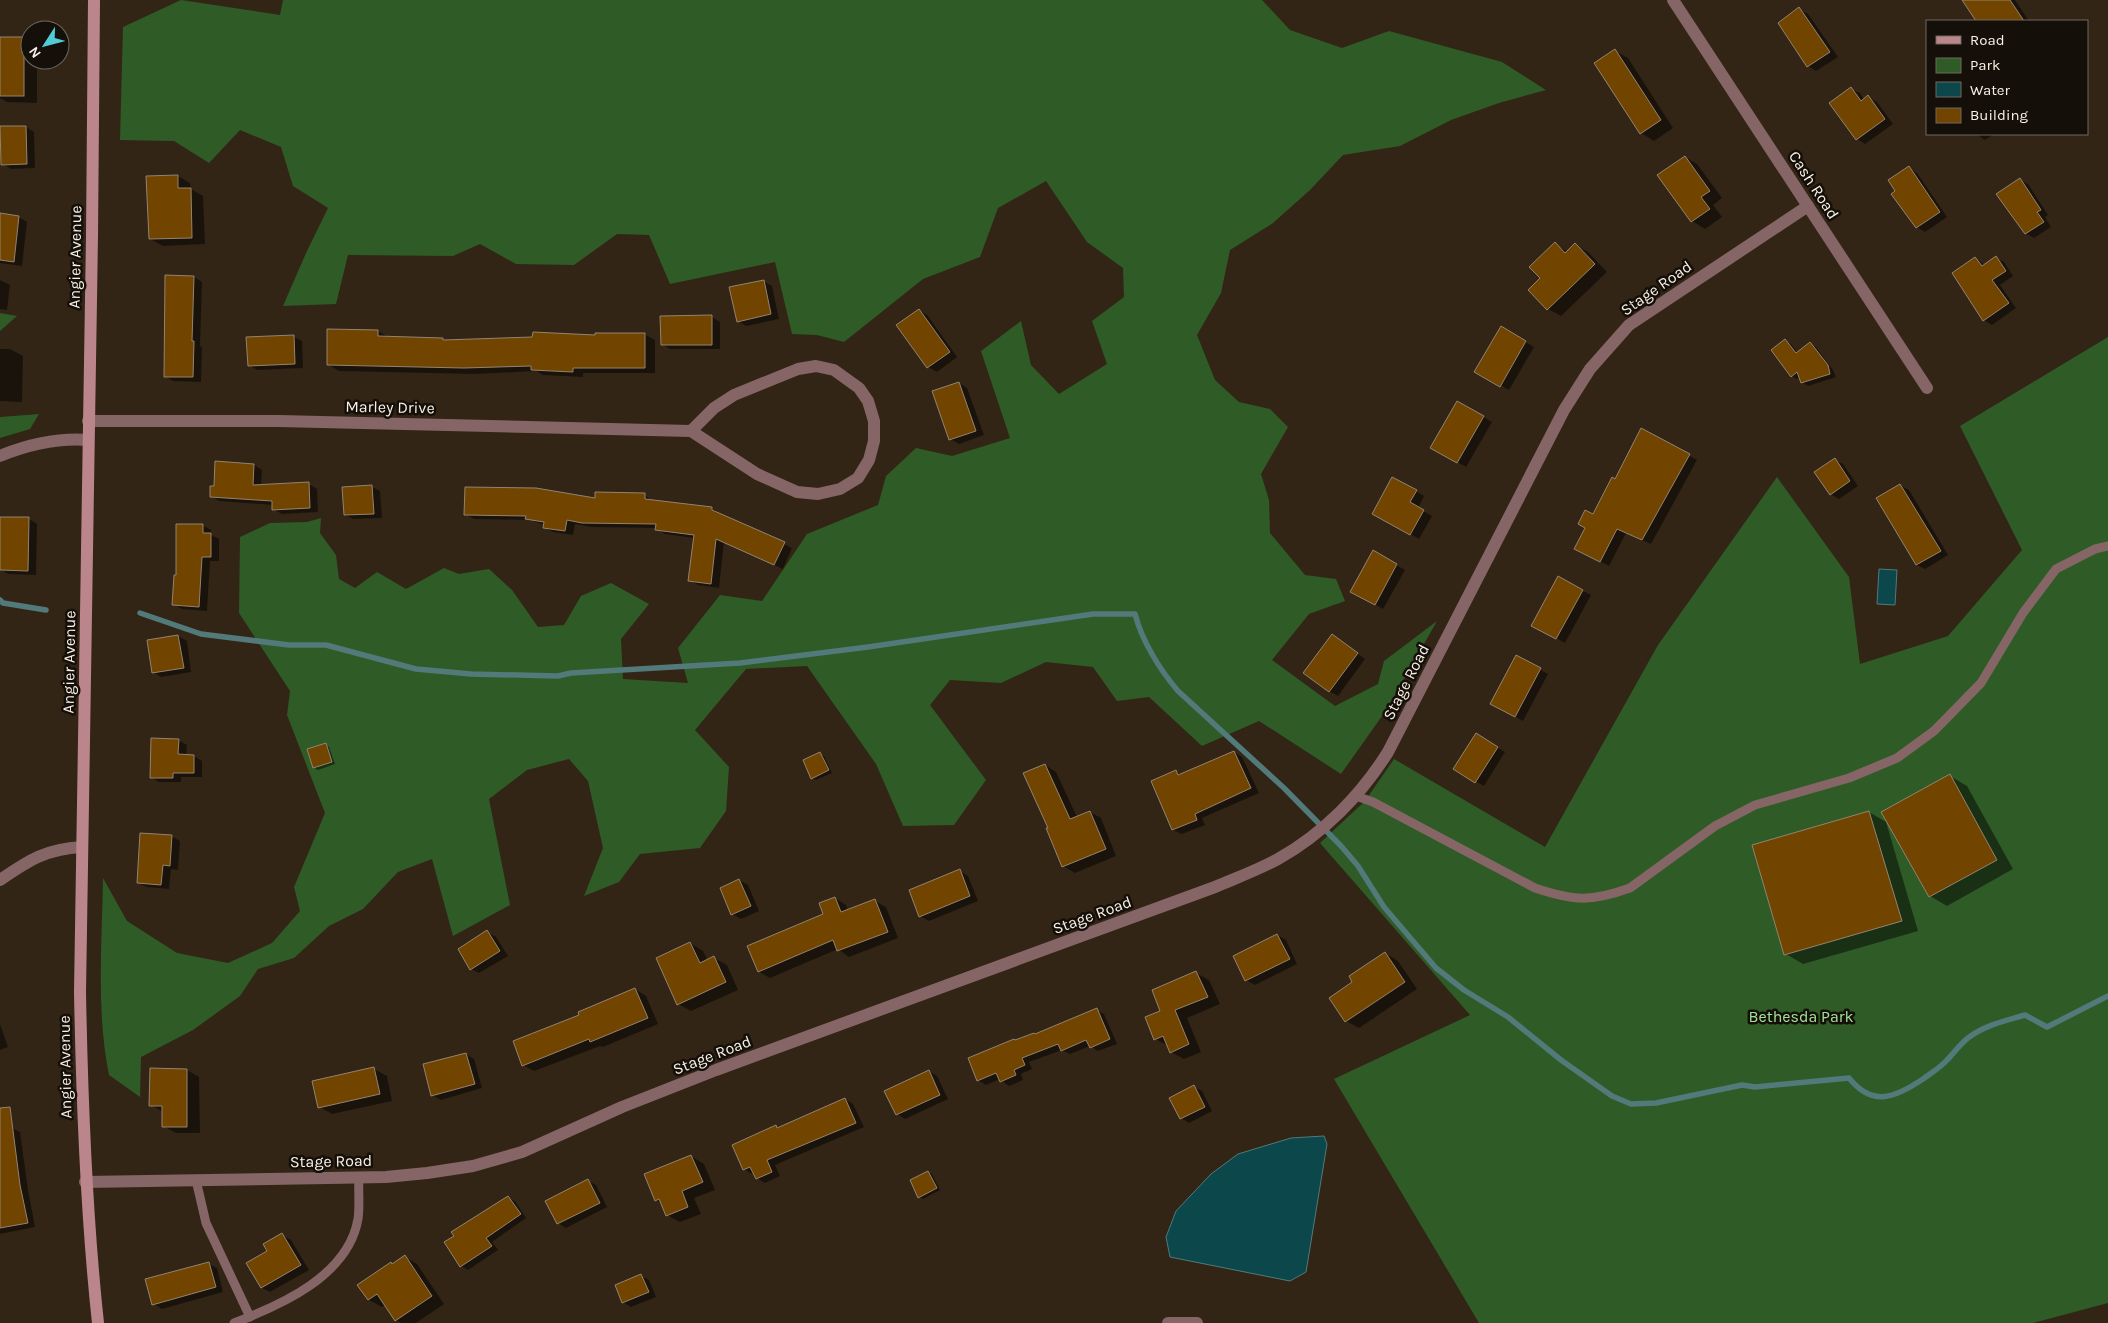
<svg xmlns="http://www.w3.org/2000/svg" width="2108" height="1323" viewBox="0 0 2108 1323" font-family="Karla,sans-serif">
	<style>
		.green { fill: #2f5b27 }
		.water { fill: #0b474b; stroke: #527a7a }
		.shadow { fill: #0007 }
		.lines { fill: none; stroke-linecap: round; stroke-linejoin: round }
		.stream { stroke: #527a7a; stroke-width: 5.5 }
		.building { fill: #714500; stroke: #938371 }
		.service { stroke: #866567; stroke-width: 9 }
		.minor { stroke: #866567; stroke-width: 12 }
		.secondary { stroke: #bb868b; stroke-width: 12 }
		.labels { text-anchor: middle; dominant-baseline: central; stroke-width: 5; stroke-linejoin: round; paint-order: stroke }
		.street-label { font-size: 16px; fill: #f9f0e6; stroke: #150f09 }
		.park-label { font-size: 16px; fill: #a0e395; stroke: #150f09 }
	</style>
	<rect width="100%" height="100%" fill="#322516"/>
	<g class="green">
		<path d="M181 0 280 15 283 0H1262L1290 30 1342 48 1389 31 1502 62 1546 90 1499 103 1451 120 1400 146 1343 155 1310 190 1273 223 1230 250 1221 293 1197 335 1215 380 1239 402 1270 409 1288 427 1261 474 1269 500 1270 533 1305 575 1336 579 1345 601 1309 614 1272 660 1335 706 1378 684 1384 661 1437 621 1387 709 1341 774 1259 721 1202 746 1149 697 1117 701 1093 667 1046 662 1001 683 950 680 930 705 986 780 954 825 903 826 876 764 807 666 746 669 695 730 729 767 726 811 700 848 640 854 619 882 584 896 603 848 588 781 569 759 527 770 489 799 510 905 453 936 432 859 398 872 363 909 329 926 294 958 258 969 240 996 193 1030 141 1057 140 1097 109 1075C96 1011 102 943 103 878L127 921 177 953 228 963 272 943 300 911 294 887 325 813 287 715 290 691 239 613 240 537 270 523 307 522 321 518 320 533 336 555 339 579 355 588 377 572 406 589 444 568 459 574 489 569 512 590 538 627 564 625 581 596 611 583 649 604 621 639 623 679 688 683 678 648 720 595 762 601 807 534 878 505 886 476 916 448 952 456 1010 438 981 351 1021 321 1031 365 1059 394 1107 364 1092 321 1124 297 1123 268 1087 242 1046 181 998 208 980 257 923 279 844 342 817 335 792 334 775 262 670 284 649 235 617 234 574 265 516 264 480 244 453 256 348 255 336 304 283 306 306 253 328 208 293 186 281 147 240 130 209 163 174 141 120 140 123 27Z"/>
		<polygon points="0,313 17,316 0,331"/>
		<polygon points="2108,337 2108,1303 2033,1323 1479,1323 1334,1079 1470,1015 1320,843 1365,801 1394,759 1545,847 1658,645 1777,477 1849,577 1860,664 1948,636 2022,550 1960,426"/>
		<polygon points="39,414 30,429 0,438 0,417"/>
	</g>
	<g class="water">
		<polygon points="1879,569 1897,570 1895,605 1877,604"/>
		<polygon points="1324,1136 1327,1144 1306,1272 1290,1281 1170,1257 1166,1237 1176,1211 1211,1174 1238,1154 1291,1138"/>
	</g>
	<g class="shadow">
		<polygon points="1964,0 2015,0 2029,21 1978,21"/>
		<polygon points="1799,9 1808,14 1838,57 1816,71 1808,66"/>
		<polygon points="0,38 24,39 30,42 30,60 37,60 37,103 7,102 0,98"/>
		<polygon points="1615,51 1628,58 1673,128 1654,141 1641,133 1595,64"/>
		<polygon points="1851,89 1860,93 1864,100 1868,97 1877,102 1893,124 1865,144 1857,139"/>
		<polygon points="0,127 26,127 34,132 35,168 11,169 3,164 2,155 0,155"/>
		<polygon points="1976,134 1994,134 1985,140"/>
		<polygon points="1685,157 1697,164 1722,198 1713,205 1722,217 1705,229 1692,221 1659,176"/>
		<polygon points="1909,168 1917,173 1947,217 1925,232 1917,227 1897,191"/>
		<polygon points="178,176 190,183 191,189 203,196 205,244 163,246 150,239"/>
		<polygon points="2020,180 2028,184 2048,215 2045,217 2051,227 2034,238 2025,233"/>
		<polygon points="0,215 19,217 27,222 22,266 0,263"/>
		<polygon points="1555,244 1568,252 1575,245 1588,252 1607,272 1561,316 1548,309 1530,290 1542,278"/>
		<polygon points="1975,258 1985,265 1996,258 2004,262 2013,276 2000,285 2016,308 1992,325 1984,320 1953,274"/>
		<polygon points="166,276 194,277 202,282 200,346 202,347 201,382 173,381 165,376"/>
		<polygon points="0,280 10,285 7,310 0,309"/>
		<polygon points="763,281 772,286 779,319 746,326 738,321"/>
		<polygon points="919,310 927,315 957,357 937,372 928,367"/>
		<polygon points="712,317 720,322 720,349 670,349 662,344"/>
		<polygon points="1501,328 1534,347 1509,390 1476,371"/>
		<polygon points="378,331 388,337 443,339 447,341 644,334 655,340 655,373 583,373 583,377 543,375 536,371 475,374 339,371 329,365"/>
		<polygon points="294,337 302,341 303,368 257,370 249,365"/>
		<polygon points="1785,341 1791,344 1798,353 1810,344 1816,347 1833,370 1836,377 1808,386 1802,382 1800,377 1797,379 1792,376"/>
		<polygon points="0,349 10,349 23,356 22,402 0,401"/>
		<polygon points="959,383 967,388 984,435 959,444 950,439"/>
		<polygon points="1458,402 1492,422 1466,467 1432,447"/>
		<polygon points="1641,429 1697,460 1651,544 1626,533 1609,566 1584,553 1587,528 1616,481"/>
		<polygon points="1835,460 1843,464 1858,486 1839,499 1830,494"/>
		<polygon points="254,465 262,470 261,486 309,484 317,489 318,512 282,514 273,509 273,505 219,501 211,496 215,487"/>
		<polygon points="1393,478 1424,496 1418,508 1432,516 1419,539 1373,513"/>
		<polygon points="1900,485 1909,490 1948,555 1925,569 1917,565 1878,499"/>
		<polygon points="372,487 380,491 382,518 353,519 345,515"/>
		<polygon points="644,495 653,501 712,508 720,514 792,548 783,569 724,542 719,588 698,585 690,580 694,538 665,534 657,528 591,527 575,524 573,535 553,532 544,527 545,525 530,520 474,519 465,514"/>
		<polygon points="29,519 37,524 36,575 8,574 0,569"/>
		<polygon points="202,525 211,530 211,535 219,539 219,561 210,561 207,611 182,609 173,604 177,576"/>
		<polygon points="1373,552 1405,570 1383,609 1352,591"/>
		<polygon points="1558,578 1591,595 1565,643 1533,625"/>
		<polygon points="178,636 187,641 191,672 161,677 153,672 148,641"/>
		<polygon points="1333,636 1365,659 1338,696 1329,691"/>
		<polygon points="1517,657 1548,674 1523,721 1492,703"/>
		<polygon points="1476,735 1505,752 1484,786 1455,769"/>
		<polygon points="178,740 187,745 186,756 194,756 202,761 202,777 181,777 181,782 159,782 151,777"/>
		<polygon points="326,745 329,747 335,764 318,770 314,768"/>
		<polygon points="1234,752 1242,757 1259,793 1202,818 1205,825 1182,834 1173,830 1153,782 1176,772 1182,775"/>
		<polygon points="820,754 824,756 832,773 816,780 812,778"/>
		<polygon points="1045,765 1056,772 1077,817 1090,812 1101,818 1116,856 1075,873 1063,866 1049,829"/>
		<polygon points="1950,776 1967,786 2013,869 1947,906 1930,896"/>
		<polygon points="1869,812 1886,822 1918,931 1803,964 1786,954"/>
		<polygon points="171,836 180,841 178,870 171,869 169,889 147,887 138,883"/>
		<polygon points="960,871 968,876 978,901 929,921 920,916"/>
		<polygon points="739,880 748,885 759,911 741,919 732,914"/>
		<polygon points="835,898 846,905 848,911 875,901 886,907 898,938 849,957 838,949 770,978 759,972 749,947 824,914"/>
		<polygon points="487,932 496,937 508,956 479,973 471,969"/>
		<polygon points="1277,935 1286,940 1297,964 1255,985 1246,980"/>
		<polygon points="690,943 703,951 708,961 714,958 727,965 738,990 691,1011 678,1004"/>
		<polygon points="1385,953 1398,961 1417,989 1359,1028 1346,1021"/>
		<polygon points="1196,973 1209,980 1220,1004 1187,1018 1201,1052 1184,1059 1171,1052 1169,1046 1155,1039 1162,1012"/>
		<polygon points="635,989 646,996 658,1024 603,1047 600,1046 534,1071 523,1065 581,1016"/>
		<polygon points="1097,1010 1104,1014 1117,1044 1098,1051 1090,1046 1070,1054 1062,1050 1029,1062 1032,1069 1021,1074 1023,1080 1009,1086 1000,1079 986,1085 978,1080 1016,1041 1036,1035"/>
		<polygon points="0,1024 8,1047 0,1050"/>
		<polygon points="466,1054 474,1059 482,1088 441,1100 432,1095"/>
		<polygon points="374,1069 387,1076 392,1101 332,1114 320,1107"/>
		<polygon points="187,1070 199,1077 200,1133 176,1133 163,1126 163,1112 151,1105"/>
		<polygon points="929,1071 937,1076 948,1099 905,1119 897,1114"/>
		<polygon points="1194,1087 1202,1091 1212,1111 1189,1123 1181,1118"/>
		<polygon points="845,1099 853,1104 864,1127 775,1165 780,1176 765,1183 757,1178 754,1173 752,1174 744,1169 776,1127 779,1128"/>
		<polygon points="12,1128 20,1132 28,1190 35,1227 0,1234 0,1129"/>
		<polygon points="691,1156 704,1164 715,1190 694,1198 701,1214 680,1222 667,1215 662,1203 656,1200"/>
		<polygon points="928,1172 932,1174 940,1190 923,1199 919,1197"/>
		<polygon points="588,1181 596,1185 607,1207 566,1228 558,1223"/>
		<polygon points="508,1198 515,1201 526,1218 492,1242 498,1250 468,1270 461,1266"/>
		<polygon points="282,1235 291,1240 309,1270 270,1292 262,1288 248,1263 268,1252"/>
		<polygon points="405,1257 417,1264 444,1304 416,1323 401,1323 396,1320 386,1304 382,1307 369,1300 391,1263 393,1265"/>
		<polygon points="209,1264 217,1268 223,1292 162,1309 154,1304"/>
		<polygon points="641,1276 649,1280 656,1297 631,1307 623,1302"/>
	</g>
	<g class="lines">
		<g class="stream">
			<polyline points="0,600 3,603 46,610"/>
			<path d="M140 613 201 634 289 645H326L416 669 471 674 558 676 571 673 740 663 868 647 1093 614H1135C1142 641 1160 670 1178 691L1284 788 1342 847 1358 866 1384 907 1436 968 1464 990 1508 1017 1561 1060 1612 1096 1631 1104 1656 1103 1742 1085 1755 1087 1849 1078C1873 1108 1896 1097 1923 1079 1931 1073 1940 1068 1947 1060 1954 1053 1960 1044 1968 1038 1985 1025 2005 1021 2025 1015L2047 1027 2108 996"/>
		</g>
	</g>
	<g class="building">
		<polygon points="1962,0 2010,0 2024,21 1976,21"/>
		<polygon points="1799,7 1830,52 1807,67 1778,23"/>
		<rect x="0" y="37" width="24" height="59"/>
		<polygon points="1615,49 1661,120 1640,134 1594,63"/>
		<polygon points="1851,87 1861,101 1868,95 1885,119 1856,140 1829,103"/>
		<polygon points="0,126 26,126 27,164 1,165"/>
		<polygon points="1685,156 1710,191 1701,197 1710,209 1691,222 1657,175"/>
		<polygon points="1909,166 1940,212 1916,228 1891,194 1895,191 1888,180"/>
		<polygon points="178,175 178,188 191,188 192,238 149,239 146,176"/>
		<polygon points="2020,178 2041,210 2037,212 2044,222 2025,234 1996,194"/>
		<polygon points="0,213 19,216 14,262 0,260"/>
		<polygon points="1555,242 1565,253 1575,243 1595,264 1547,310 1528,290 1540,278 1529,267"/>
		<polygon points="1996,256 2006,271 1992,280 2009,303 1983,321 1952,273 1975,257 1982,266"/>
		<polygon points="165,275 194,276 192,341 194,341 193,377 164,377"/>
		<polygon points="764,280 771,314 737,322 729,287"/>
		<polygon points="919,309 950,352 927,368 896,325"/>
		<polygon points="712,315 712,345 661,345 660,316"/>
		<polygon points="1501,326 1526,341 1500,387 1474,372"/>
		<polygon points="327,329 378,330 378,336 443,338 443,340 532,337 533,332 595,335 595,333 645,333 645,368 573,368 573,372 531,370 531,366 464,368 327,365"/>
		<polygon points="294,335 295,364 248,366 246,337"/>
		<polygon points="1785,339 1796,353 1810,342 1828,365 1830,374 1801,383 1797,372 1791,377 1771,350"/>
		<polygon points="959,382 976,431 949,440 932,391"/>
		<polygon points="1457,401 1484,416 1457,463 1430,448"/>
		<polygon points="1641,428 1690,454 1642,540 1617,529 1600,562 1574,549 1585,528 1578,524 1585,510 1593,514 1612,477 1615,479"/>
		<polygon points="1835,458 1850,481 1830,495 1814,472"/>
		<polygon points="215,461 254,464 253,485 309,482 310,508 272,510 272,501 210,497 210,486 214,486"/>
		<polygon points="1392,477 1417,490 1410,502 1424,510 1410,535 1372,514"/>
		<polygon points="1900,484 1941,551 1916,565 1876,498"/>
		<polygon points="372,485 374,514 344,515 342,487"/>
		<polygon points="465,487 536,488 595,498 595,492 645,493 645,499 712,507 712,510 785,542 774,565 716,539 711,584 688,581 694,535 655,530 656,524 582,523 567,520 565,531 543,528 544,522 525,519 526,516 464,515"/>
		<polygon points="0,517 29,517 28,571 0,570"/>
		<polygon points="176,524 203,524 203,533 211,533 211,557 202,557 199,607 172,605 174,575 176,575"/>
		<polygon points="1373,550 1397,564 1375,605 1350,592"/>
		<polygon points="1558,576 1583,590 1556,639 1531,626"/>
		<polygon points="1332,634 1358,653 1329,692 1303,673"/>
		<polygon points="178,635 184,668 152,673 147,640"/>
		<polygon points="1516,655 1541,668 1515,717 1490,704"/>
		<polygon points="1476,733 1498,747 1475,783 1453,769"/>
		<polygon points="151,738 179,739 178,754 194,755 194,773 173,773 173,778 150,778"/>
		<polygon points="326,743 332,762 313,768 307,749"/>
		<polygon points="1234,751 1251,788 1195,814 1197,820 1172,830 1151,781 1176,770 1178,775"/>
		<polygon points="820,752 829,770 811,779 803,760"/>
		<polygon points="1045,764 1070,819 1090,811 1106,849 1062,867 1046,828 1048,828 1023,773"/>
		<polygon points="1950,774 1997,860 1929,897 1881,812"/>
		<polygon points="1869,811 1902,921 1784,955 1752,845"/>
		<polygon points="140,833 172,835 170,866 163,865 161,885 137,883"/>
		<polygon points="960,869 970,896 919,917 909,890"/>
		<polygon points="739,879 751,906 731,915 720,888"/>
		<polygon points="835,897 841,912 875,899 888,932 837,951 833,940 758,972 747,946 823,914 819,903"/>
		<polygon points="487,930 500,951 470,970 458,949"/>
		<polygon points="1277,934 1290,959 1245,981 1233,956"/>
		<polygon points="690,942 700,963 714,956 726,982 677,1005 656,958"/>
		<polygon points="1385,952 1405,982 1345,1022 1329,998 1352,982 1349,976"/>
		<polygon points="1196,971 1208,997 1175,1010 1189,1044 1170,1053 1163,1036 1154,1040 1145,1017 1160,1011 1152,990"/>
		<polygon points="635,988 648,1018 590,1042 589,1039 522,1066 513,1041 579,1015 578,1012"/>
		<polygon points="1097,1008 1110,1039 1090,1048 1086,1040 1061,1051 1058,1044 1022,1058 1025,1065 1014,1070 1016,1075 1000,1082 996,1073 977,1081 968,1058 1014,1039 1015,1040 1034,1033 1035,1034"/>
		<polygon points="466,1053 475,1084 431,1096 423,1064"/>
		<polygon points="374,1067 380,1094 318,1108 312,1081"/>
		<polygon points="150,1068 187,1069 187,1127 162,1127 162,1106 149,1106"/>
		<polygon points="929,1070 940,1095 896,1115 884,1091"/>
		<polygon points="1194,1085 1205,1107 1180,1119 1169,1098"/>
		<polygon points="845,1098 856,1123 767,1160 772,1172 756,1179 750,1167 743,1170 732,1145 776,1125 777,1128"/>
		<polygon points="10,1107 20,1185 28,1223 0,1228 0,1108"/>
		<polygon points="691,1155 703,1182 682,1191 688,1207 666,1216 659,1199 655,1201 644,1174"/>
		<polygon points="928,1171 937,1188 918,1198 910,1180"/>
		<polygon points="588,1179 600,1203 557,1224 545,1201"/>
		<polygon points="508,1196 521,1214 486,1238 492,1246 460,1267 444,1242 454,1236 451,1232"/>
		<polygon points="282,1233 301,1265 261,1288 246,1263 267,1251 263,1244"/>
		<polygon points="405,1255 432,1296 395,1321 377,1294 368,1300 357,1285 391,1262 392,1264"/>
		<polygon points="209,1262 216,1287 152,1305 145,1279"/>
		<polygon points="641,1274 649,1292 622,1303 615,1285"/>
	</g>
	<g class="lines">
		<g class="service">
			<path d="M1356 796 1373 802 1535 888C1574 901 1591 902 1630 888L1715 826 1755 805 1849 778 1897 758 1934 731 1981 683 2023 613 2056 569 2095 549 2108 546"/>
			<polyline points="196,1180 206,1223 250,1317"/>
			<path d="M234 1323C281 1305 348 1276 358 1219 360 1206 358 1191 359 1177"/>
		</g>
		<g class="minor">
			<polyline points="1673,0 1927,388"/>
			<polyline points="88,421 279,421 691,431 757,474 797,492 818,494 840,489 858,478 869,460 874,441 874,421 868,401 859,388 834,370 816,366 798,369 734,395 714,408 691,431"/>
			<path d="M0 456C27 445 59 438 88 440"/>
			<path d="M0 880C29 860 46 849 82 847"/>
			<path d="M85 1182 386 1177 427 1173 473 1166 522 1152 622 1107 716 1070 1215 887C1236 878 1258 870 1278 859 1323 834 1361 795 1388 752L1564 410 1590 369 1629 325 1808 206"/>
			<polyline points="1168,1323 1197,1323"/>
		</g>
		<path class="secondary" d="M94 0 92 236 80 992C82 1103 86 1213 98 1323"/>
	</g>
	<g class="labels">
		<g class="street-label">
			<text transform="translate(1814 185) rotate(57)">Cash Road</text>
			<text transform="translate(75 257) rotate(-89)">Angier Avenue</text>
			<text transform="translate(1656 288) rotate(-35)">Stage Road</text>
			<text transform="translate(390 407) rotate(1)">Marley Drive</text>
			<text transform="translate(69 662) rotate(-89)">Angier Avenue</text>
			<text transform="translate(1406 682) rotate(-63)">Stage Road</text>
			<text transform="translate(1092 915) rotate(-20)">Stage Road</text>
			<text transform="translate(712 1055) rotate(-21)">Stage Road</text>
			<text transform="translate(65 1067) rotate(-91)">Angier Avenue</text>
			<text transform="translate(331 1161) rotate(-1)">Stage Road</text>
		</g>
		<g class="park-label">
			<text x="1801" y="1016">Bethesda Park</text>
		</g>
	</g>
	<rect x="1926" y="20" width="162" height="115" fill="#150f09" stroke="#706961"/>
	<rect x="1936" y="36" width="25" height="8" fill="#bb868b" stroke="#706961"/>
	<text x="1970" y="45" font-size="15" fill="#f9f0e6">Road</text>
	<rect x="1936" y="58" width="25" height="15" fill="#2f5b27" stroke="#706961"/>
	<text x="1970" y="70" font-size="15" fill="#f9f0e6">Park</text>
	<rect x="1936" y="82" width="25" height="15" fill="#0b474b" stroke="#706961"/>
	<text x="1970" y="95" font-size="15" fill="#f9f0e6">Water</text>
	<rect x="1936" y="108" width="25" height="15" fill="#714500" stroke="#706961"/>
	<text x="1970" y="120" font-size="15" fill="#f9f0e6">Building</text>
	<g transform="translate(45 45) rotate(234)"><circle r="24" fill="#150f09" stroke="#706961"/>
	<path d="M0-4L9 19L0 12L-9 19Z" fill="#52cbd9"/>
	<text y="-8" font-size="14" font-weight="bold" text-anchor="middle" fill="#f9f0e6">N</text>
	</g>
</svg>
